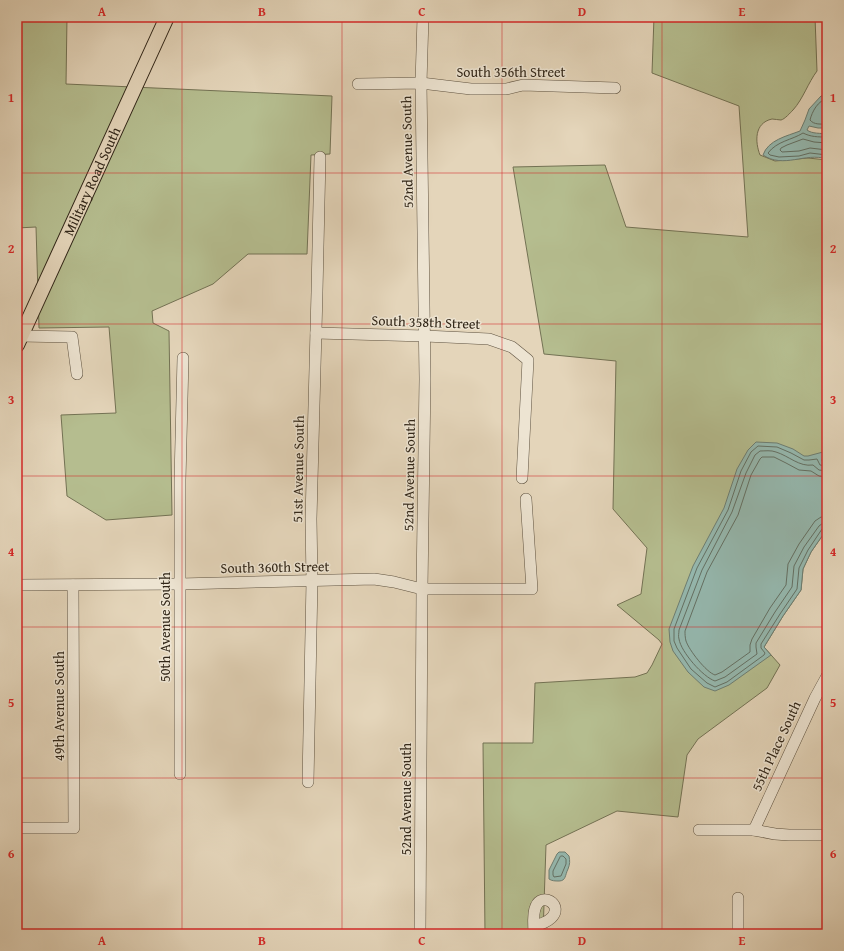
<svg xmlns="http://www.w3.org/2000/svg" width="844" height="951" viewBox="0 0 844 951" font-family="'Gentium Book Plus',serif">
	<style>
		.green { fill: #b5bd8f; stroke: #737254 }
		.water { fill: #95b9b0; stroke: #6d7e73 }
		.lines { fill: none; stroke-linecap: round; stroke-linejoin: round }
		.shore { stroke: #637064; stroke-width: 1 }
		.minor-casing { stroke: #5e5240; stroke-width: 12 }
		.major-casing { stroke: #312618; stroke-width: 16 }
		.minor { stroke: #ede4d2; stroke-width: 11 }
		.major { stroke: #e4d5ba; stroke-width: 14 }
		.grid { fill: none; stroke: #d62828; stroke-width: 1; stroke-opacity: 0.55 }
		.labels { text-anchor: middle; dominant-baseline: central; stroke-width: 3; stroke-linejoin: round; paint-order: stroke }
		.street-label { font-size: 14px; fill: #312618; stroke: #ede4d2 }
		.neatline { fill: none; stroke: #d62828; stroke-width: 1.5 }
		.grid-label { font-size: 13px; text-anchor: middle; font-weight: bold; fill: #d62828 }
	</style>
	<rect width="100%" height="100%" fill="#e4d5ba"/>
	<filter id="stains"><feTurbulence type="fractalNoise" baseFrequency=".005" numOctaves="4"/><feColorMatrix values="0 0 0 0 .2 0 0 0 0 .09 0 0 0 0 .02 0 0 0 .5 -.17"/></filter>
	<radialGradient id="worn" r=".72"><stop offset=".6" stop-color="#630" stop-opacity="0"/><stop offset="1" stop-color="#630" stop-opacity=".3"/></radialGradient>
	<g class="green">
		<polygon points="17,17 67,17 66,84 332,96 330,154 311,155 307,254 248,254 213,284 152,311 153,323 169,331 172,515 106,520 67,496 61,415 116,413 109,327 39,328 36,227 17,228"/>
		<path d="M654 17H815L817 71C808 83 803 99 793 110 790 113 785 119 781 120 778 120 775 119 772 119 754 123 755 142 760 155L775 161 808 158 827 160V449L823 452 822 461 827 529 811 552 803 569 801 590 783 616 764 647 780 665 767 688 698 739 687 755 678 817 617 811 546 845 543 934H485L483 743H533L535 683 635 677 647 673 652 665 662 644 659 640 617 605 641 594 647 548 613 509 616 361 544 354 513 167 605 165 626 227 748 237 739 106 652 73Z"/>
	</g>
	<g class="water">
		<path d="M827 95V128H818L809 126 807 130C812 134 821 133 827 134V159C805 152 784 169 763 155 768 140 787 136 800 131L805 120 809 109 821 96Z"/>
		<polygon points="756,442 777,443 793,449 804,456 808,456 823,452 822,461 827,462 827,529 811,552 803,569 801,590 783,616 764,647 771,655 729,685 715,691 704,687 688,672 673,651 670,642 669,629 693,566 724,508 737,469 748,450"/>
		<path d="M559 852H565L569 856C570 861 570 864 568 869 565 875 566 881 559 881 555 881 552 881 549 879V870L557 854Z"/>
	</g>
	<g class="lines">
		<g class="shore">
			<path d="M827 99C818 100 812 112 810 120 814 125 821 124 827 124"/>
			<path d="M827 137C818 137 811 137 803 133 792 140 777 141 768 153L770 155 779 157 799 156 810 153 827 155"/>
			<polyline points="827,143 814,142 803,139 787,145 781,148 780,150 782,152 799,151 810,148 827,150"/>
			<polyline points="827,466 820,465 817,459 809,460 804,460 791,453 777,447 758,446 751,452 741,471 728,510 697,568 674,629 674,641 677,648 691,669 707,683 715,687 727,682 764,655 765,653 761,648 761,644 780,614 797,589 799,568 808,550 822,529 827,528"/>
			<path d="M827 471 819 470 813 465C799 467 789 456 776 452 771 450 765 451 760 451L755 455 746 473 732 512 702 570 679 630C679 633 678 636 679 639 681 652 703 677 715 681L725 677 757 654 756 647V643L775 612 792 587 794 566 804 547 819 526 823 523H827"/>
			<path d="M827 477 819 476 811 471 799 470 786 463 774 457H762L760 459 751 475 738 515 707 572 685 631C685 634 685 637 686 641 689 650 706 672 715 675L722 672 750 652V645L752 639 770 608 786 585 788 564 799 544 815 521 821 517H827"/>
			<polygon points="561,856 563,856 566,859 566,864 561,876 554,877 553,875 553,871 560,857"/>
		</g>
		<g class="minor-casing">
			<g id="minor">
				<polyline points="358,84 421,83 471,89 506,89 523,85 615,88"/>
				<polyline points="316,333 425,336 489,339 512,347 528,360 522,478"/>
				<polyline points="21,336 72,337 77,374"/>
				<polyline points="17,585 180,584 374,579 394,582 422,589 532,589 526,499"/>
				<polyline points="180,774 180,480 183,358"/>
				<polyline points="308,782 312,581 311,519 317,292 320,157"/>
				<polyline points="17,828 74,828 73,585"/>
				<polyline points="699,830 754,830 775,834 789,835 827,835"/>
				<polyline points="754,830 815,698 827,676"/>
				<polyline points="738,898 738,934"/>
				<polyline points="420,934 422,589 425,379 421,83 423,17"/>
				<path d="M534 934C534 925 532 914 536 906 542 892 562 904 553 916 549 922 540 924 534 927"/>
			</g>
		</g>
		<g class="major-casing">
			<g id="major">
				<path id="s1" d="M17 345 167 17"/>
			</g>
		</g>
		<use href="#minor" class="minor"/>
		<use href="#major" class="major"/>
	</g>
	<path class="grid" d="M182 17V934M342 17V934M502 17V934M662 17V934M17 173H827M17 324H827M17 476H827M17 627H827M17 778H827"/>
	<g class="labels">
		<g class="street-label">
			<text x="511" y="72">South 356th Street</text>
			<text transform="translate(407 152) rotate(-91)">52nd Avenue South</text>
			<text stroke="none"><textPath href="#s1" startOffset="180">Military Road South</textPath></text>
			<text transform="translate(426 322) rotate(2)">South 358th Street</text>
			<text transform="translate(298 469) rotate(-89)">51st Avenue South</text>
			<text transform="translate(409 475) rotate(-89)">52nd Avenue South</text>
			<text transform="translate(275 567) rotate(-1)">South 360th Street</text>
			<text transform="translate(165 627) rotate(-90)">50th Avenue South</text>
			<text transform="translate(59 706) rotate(-90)">49th Avenue South</text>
			<text transform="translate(776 746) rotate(-65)">55th Place South</text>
			<text transform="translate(406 799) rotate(-90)">52nd Avenue South</text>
		</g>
	</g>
	<rect width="844" height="951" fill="none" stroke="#e4d5ba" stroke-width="44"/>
	<rect x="22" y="22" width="800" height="907" class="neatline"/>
	<g class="grid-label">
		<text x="102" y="16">A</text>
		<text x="262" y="16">B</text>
		<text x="422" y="16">C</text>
		<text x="582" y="16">D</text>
		<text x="742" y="16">E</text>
		<text x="11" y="102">1</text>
		<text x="833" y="102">1</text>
		<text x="11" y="253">2</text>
		<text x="833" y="253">2</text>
		<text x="11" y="404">3</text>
		<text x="833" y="404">3</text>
		<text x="11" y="556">4</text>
		<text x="833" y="556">4</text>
		<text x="11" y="707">5</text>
		<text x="833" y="707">5</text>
		<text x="11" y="858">6</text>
		<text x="833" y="858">6</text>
		<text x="102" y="945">A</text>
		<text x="262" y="945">B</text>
		<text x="422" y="945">C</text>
		<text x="582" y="945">D</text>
		<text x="742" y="945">E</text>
	</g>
	<rect width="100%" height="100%" filter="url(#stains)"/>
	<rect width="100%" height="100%" fill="url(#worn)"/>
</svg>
